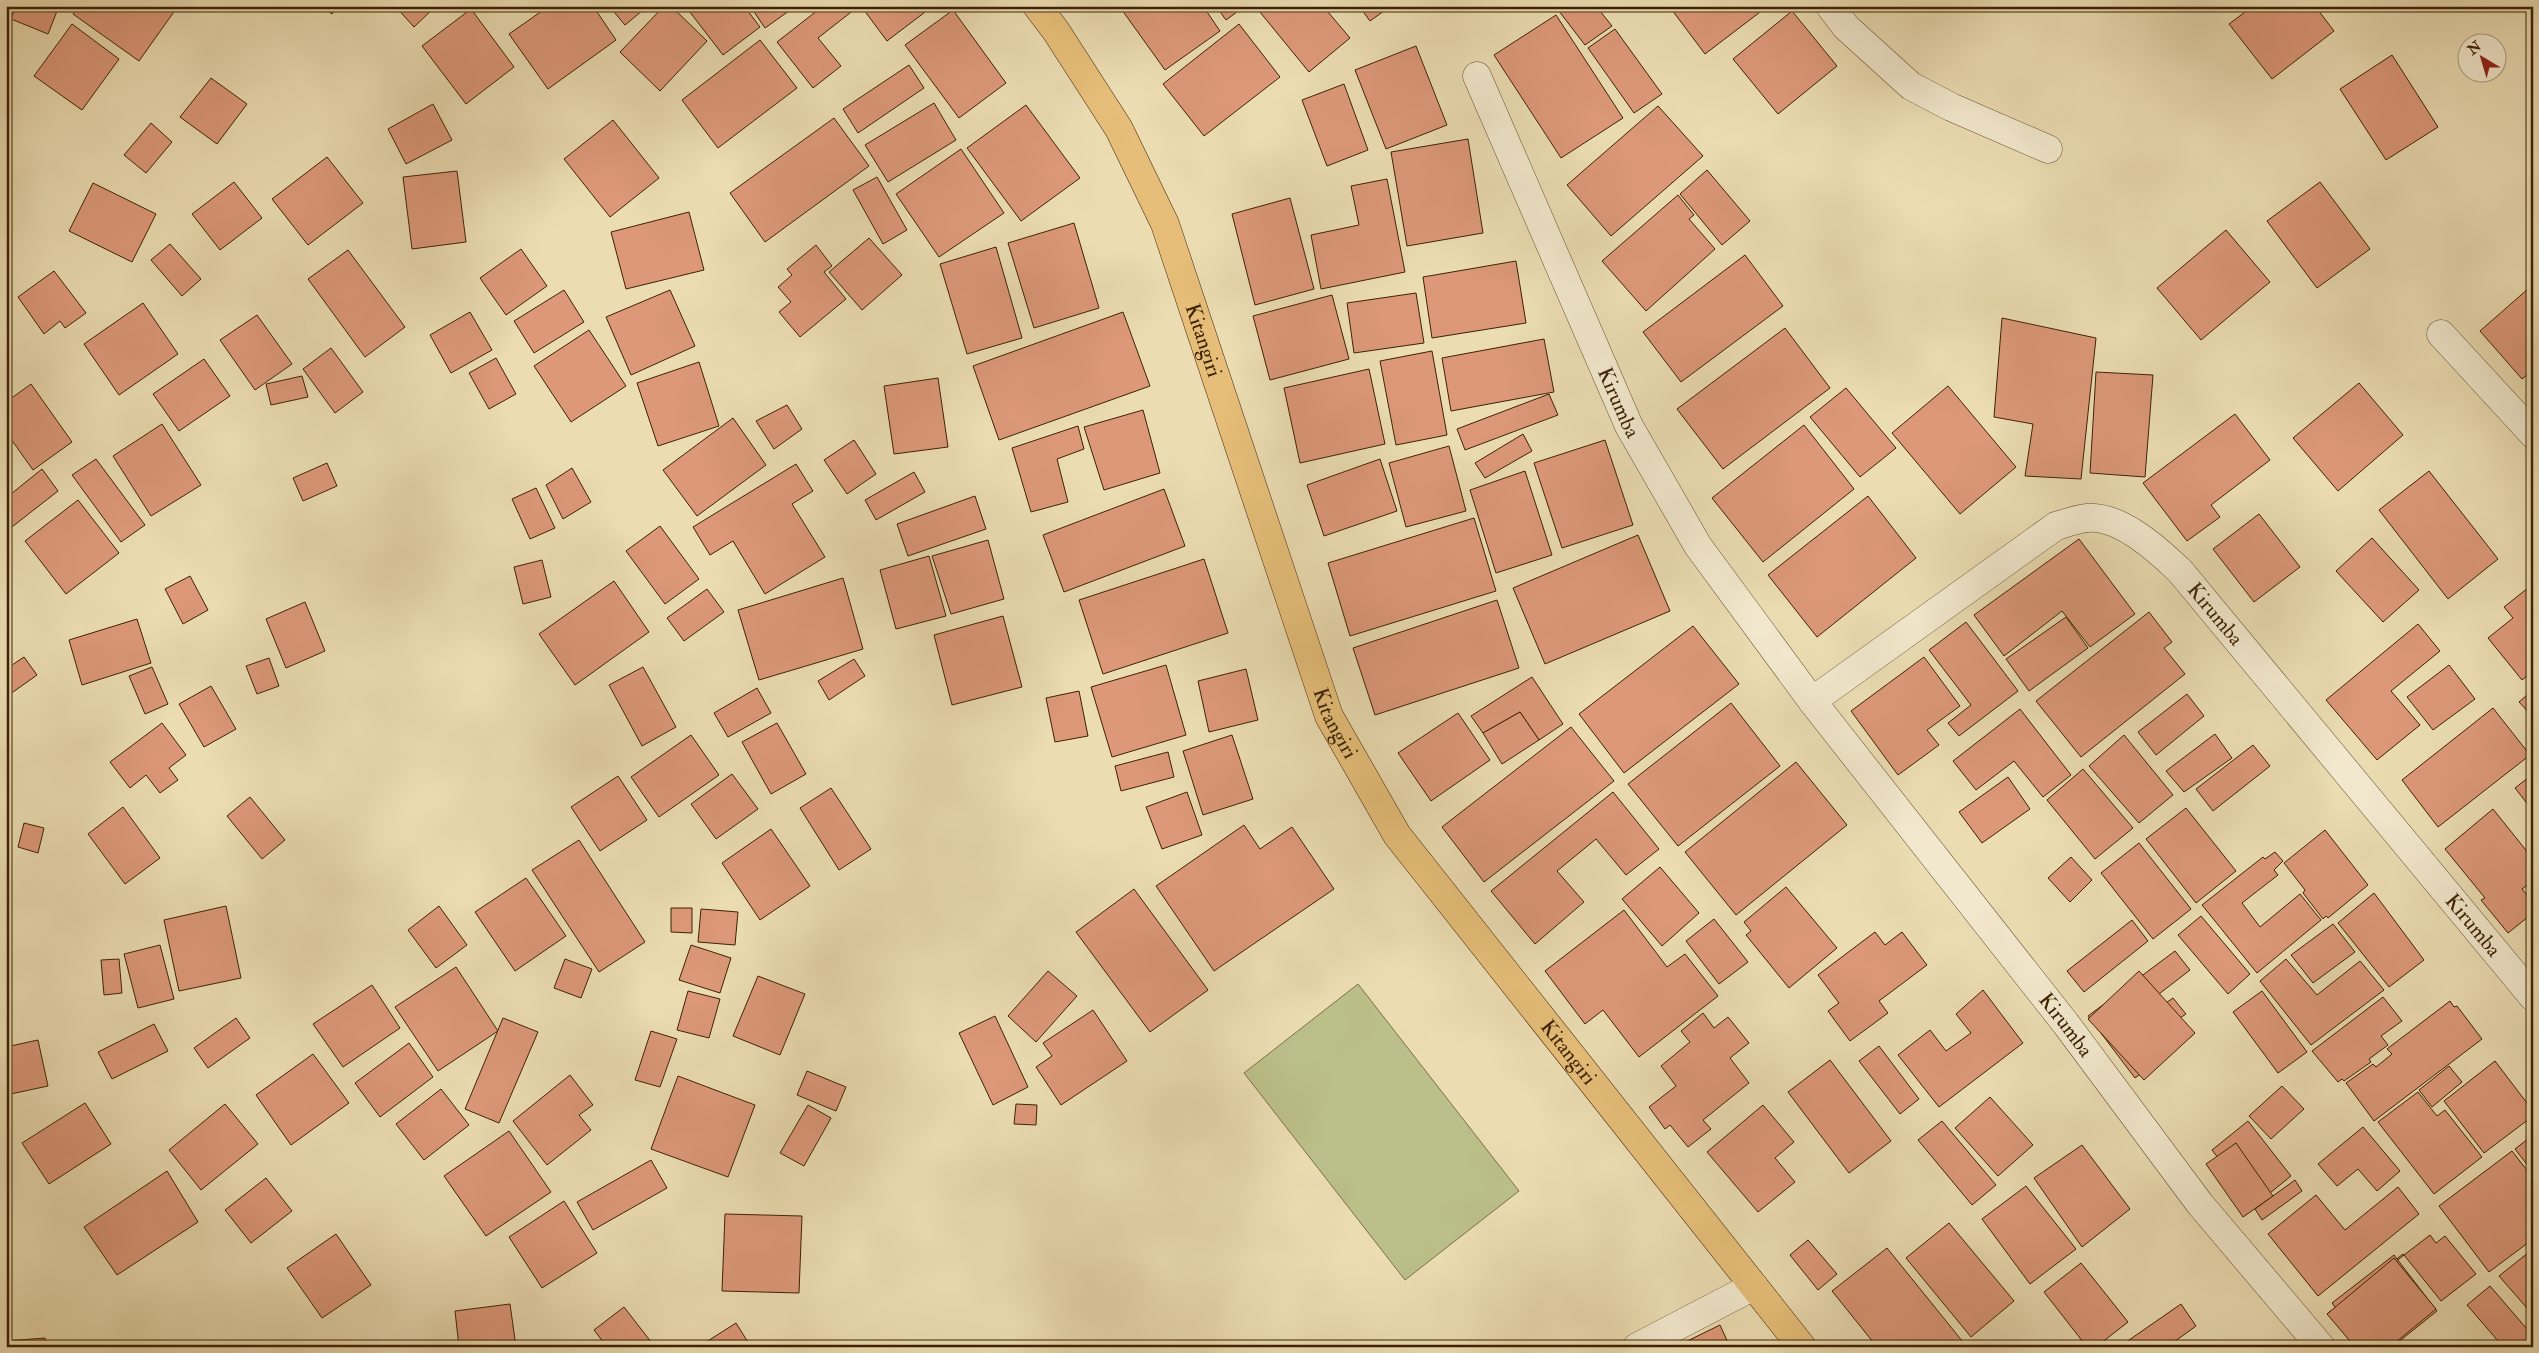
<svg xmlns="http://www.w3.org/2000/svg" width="2539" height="1353" viewBox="0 0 2539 1353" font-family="'IM FELL Double Pica',serif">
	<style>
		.green { fill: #bbbf89; stroke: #7c7046 }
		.building { fill: #dc9879; stroke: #3d2204 }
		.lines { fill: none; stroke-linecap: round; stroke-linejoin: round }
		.minor-casing { stroke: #685030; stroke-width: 29 }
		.major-casing { stroke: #3d2204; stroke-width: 29 }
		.minor { stroke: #f2e8cd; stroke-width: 28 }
		.major { stroke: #e6be79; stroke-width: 28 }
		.labels { text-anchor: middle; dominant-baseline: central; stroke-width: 4.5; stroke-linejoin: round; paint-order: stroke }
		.street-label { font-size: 21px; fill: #3d2204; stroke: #f2e8cd }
	</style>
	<rect width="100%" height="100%" fill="#ebdcb2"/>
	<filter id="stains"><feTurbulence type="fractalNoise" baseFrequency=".004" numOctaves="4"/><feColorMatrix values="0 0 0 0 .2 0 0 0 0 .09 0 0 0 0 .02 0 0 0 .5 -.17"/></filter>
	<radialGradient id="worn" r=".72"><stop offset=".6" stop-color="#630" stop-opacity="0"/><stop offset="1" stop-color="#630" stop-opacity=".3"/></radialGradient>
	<polygon class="green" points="1358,984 1519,1191 1405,1280 1244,1073"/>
	<g class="building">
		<polygon points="16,6 59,6 48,34 11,19"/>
		<polygon points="79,6 178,6 139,61 73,14"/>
		<polygon points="321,6 338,6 332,14"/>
		<polygon points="395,6 436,6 414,27"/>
		<polygon points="549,6 593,6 616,40 548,89 509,34"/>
		<polygon points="609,6 648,6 625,25"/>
		<polygon points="664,6 671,6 707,41 660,91 620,52"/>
		<polygon points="744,6 760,27 723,55 686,7"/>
		<polygon points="750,6 796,6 765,28"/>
		<polygon points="823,6 852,6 855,9 818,38 841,66 813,88 777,42"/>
		<polygon points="861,6 933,6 887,41"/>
		<polygon points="1127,6 1203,6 1220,31 1165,70 1122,10"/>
		<polygon points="1216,6 1245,6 1226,20"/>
		<polygon points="1255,6 1323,6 1350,38 1309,72"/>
		<polygon points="1359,6 1391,6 1370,21"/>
		<polygon points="1555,6 1596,6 1612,26 1585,45"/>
		<polygon points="1669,6 1768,6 1705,54"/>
		<polygon points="2253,6 2315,6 2334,31 2272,79 2229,24"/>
		<polygon points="471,9 514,67 466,104 422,46"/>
		<polygon points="953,10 1006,83 959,118 905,45"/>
		<polygon points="1792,11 1837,66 1778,114 1733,59"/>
		<polygon points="1556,15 1623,118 1561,158 1494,55"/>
		<polygon points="72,24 119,59 82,110 34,76"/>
		<polygon points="1239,24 1280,77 1204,136 1163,84"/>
		<polygon points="1615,29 1662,94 1634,113 1588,48"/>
		<polygon points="760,40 797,88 718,148 682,100"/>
		<polygon points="1416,46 1447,125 1386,149 1355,70"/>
		<polygon points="2392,55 2438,127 2386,160 2340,89"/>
		<polygon points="909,65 924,88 858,133 843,109"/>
		<polygon points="211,78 247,104 217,144 180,117"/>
		<polygon points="1344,84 1368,150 1327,166 1302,100"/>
		<polygon points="934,103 956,140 888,182 865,145"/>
		<polygon points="433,104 452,140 406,164 388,129"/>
		<polygon points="1026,105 1080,178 1021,221 967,148"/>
		<polygon points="1658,106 1703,156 1611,236 1567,185"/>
		<polygon points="834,118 869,166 765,242 730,193"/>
		<polygon points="613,120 659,178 610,217 564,159"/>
		<polygon points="151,123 172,142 146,173 124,155"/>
		<polygon points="1468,139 1483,233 1407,246 1391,152"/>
		<polygon points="961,149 1004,213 939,257 896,194"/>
		<polygon points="327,157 363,203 308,245 272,199"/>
		<polygon points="1707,170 1750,221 1722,245 1680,194"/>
		<polygon points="457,171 466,242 412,249 403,177"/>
		<polygon points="877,177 907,230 883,244 853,190"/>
		<polygon points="1387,179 1405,272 1321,289 1311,235 1359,225 1351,186"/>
		<polygon points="234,182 262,218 220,250 192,214"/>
		<polygon points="2320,182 2370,249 2317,288 2267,221"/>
		<polygon points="93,183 156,214 132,262 69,231"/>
		<polygon points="1678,195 1694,215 1689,219 1715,249 1646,311 1602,261"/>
		<polygon points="1290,198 1314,289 1255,305 1232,214"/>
		<polygon points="689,212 704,270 626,289 611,232"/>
		<polygon points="1074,223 1099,308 1034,328 1008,243"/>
		<polygon points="2226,230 2270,282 2201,340 2157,288"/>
		<polygon points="869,238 902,275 862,310 829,272"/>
		<polygon points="170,244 201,279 182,296 151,260"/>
		<polygon points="816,245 832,266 824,272 846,299 800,337 779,312 791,302 778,287 792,275 787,269"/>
		<polygon points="996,247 1022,338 967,354 940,264"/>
		<polygon points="521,249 547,286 506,315 480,278"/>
		<polygon points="348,250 405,327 365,357 308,279"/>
		<polygon points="1745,255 1783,306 1681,382 1643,332"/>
		<polygon points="1516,261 1526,323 1432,338 1423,277"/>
		<polygon points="54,271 86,313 65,328 60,321 44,334 18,297"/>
		<polygon points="2529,288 2533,291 2533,370 2522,379 2480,331"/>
		<polygon points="564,290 584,322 534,353 514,321"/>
		<polygon points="670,290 695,346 631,375 606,317"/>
		<polygon points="1416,293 1424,343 1354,353 1347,303"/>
		<polygon points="1332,295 1349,359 1270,380 1253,316"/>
		<polygon points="143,303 178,354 119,395 84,344"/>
		<polygon points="470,312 492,350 451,373 430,335"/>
		<polygon points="1123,312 1150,386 999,440 973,366"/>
		<polygon points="257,315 292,364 255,390 220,340"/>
		<polygon points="2002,318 2096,338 2081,479 2025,476 2033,424 1994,417"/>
		<polygon points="1785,328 1830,388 1723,469 1677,409"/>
		<polygon points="589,330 626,386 571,422 534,366"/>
		<polygon points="1544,339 1554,392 1451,411 1442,358"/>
		<polygon points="331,348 363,392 335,413 303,369"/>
		<polygon points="1432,351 1447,435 1396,445 1380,361"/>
		<polygon points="496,358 516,394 489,409 469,373"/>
		<polygon points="204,359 230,396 179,431 153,394"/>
		<polygon points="699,362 719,426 658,446 637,383"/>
		<polygon points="1369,369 1385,444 1300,463 1284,388"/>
		<polygon points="2096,372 2153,375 2145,477 2090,473"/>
		<polygon points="302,376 308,397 271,405 266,384"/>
		<polygon points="938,378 948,447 894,454 884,386"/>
		<polygon points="2359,383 2403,435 2338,491 2293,438"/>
		<polygon points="31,384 72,442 33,470 6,432 6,402"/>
		<polygon points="1948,386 2016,467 1960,514 1892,433"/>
		<polygon points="1846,388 1896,448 1860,477 1810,417"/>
		<polygon points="1549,394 1558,415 1465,450 1457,429"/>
		<polygon points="787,405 802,429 774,449 756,421"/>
		<polygon points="1143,410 1160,473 1104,490 1084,427"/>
		<polygon points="2235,414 2270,460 2211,505 2220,517 2187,541 2143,483"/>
		<polygon points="733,418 766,465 697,516 663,470"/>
		<polygon points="162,424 201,485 151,516 113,456"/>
		<polygon points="1804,425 1854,489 1763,562 1712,498"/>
		<polygon points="1078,426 1084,449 1057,459 1068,502 1031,512 1012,448"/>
		<polygon points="1523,434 1532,451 1485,478 1475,463"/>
		<polygon points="854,440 876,474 847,494 824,460"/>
		<polygon points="1605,440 1633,525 1562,548 1534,463"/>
		<polygon points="1449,446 1466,511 1406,527 1389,463"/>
		<polygon points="96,459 145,525 121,542 72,475"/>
		<polygon points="1380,459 1397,511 1324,536 1307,485"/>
		<polygon points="327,463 337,486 303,501 293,478"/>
		<polygon points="796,464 813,491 792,504 825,557 765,594 733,541 710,555 693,527"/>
		<polygon points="572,468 591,502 563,519 546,485"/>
		<polygon points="42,469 58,491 8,530 6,527 6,498"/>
		<polygon points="1525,471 1552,555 1496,573 1470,490"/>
		<polygon points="2429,471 2498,559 2448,599 2379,510"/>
		<polygon points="914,472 925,492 876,520 865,500"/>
		<polygon points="536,488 555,528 530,539 512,499"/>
		<polygon points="1164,489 1185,546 1064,592 1043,535"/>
		<polygon points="975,496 986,529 908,556 897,524"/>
		<polygon points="1868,496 1916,558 1817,637 1768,575"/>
		<polygon points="78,500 119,553 66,594 25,541"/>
		<polygon points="2259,514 2300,567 2254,602 2213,549"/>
		<polygon points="1474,518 1496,591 1350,636 1328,563"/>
		<polygon points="660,526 699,579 665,604 626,551"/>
		<polygon points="1638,535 1670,611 1545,664 1513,588"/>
		<polygon points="2372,538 2419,590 2383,622 2336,571"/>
		<polygon points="2079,539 2135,614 2090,647 2062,611 2004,656 1974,615"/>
		<polygon points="988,540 1004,599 951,614 932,556"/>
		<polygon points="929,556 946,616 896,629 880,570"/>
		<polygon points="1204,559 1228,633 1103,674 1079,600"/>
		<polygon points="542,560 551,597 523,604 514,567"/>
		<polygon points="190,576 208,610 183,624 165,589"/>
		<polygon points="843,578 863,649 759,680 738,610"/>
		<polygon points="614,581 649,632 575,685 539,634"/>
		<polygon points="2533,584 2533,671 2522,680 2488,638 2513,618 2504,607"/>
		<polygon points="707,589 724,612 684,641 667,618"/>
		<polygon points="1497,600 1519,668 1375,715 1353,648"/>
		<polygon points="305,602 325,651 286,668 266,619"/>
		<polygon points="2149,612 2172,642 2164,648 2185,674 2081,757 2036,701"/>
		<polygon points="1003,616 1022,687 952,705 934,635"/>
		<polygon points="2066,617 2088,648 2029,691 2006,659"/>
		<polygon points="137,619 151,663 82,685 69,640"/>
		<polygon points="1966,622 2018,691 1959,736 1948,723 1971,705 1929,650"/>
		<polygon points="2418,624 2440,651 2391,691 2420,725 2377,760 2326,700"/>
		<polygon points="1693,626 1739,684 1624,773 1579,714"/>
		<polygon points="24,657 37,675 6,697 6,669"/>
		<polygon points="1924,657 1960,706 1927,730 1939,745 1898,775 1851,711"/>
		<polygon points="269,658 279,686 257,694 246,666"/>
		<polygon points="854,659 865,676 829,700 818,681"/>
		<polygon points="1166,665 1186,735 1112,757 1091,687"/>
		<polygon points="2449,665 2475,699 2433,730 2407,697"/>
		<polygon points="152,667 168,704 145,714 129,676"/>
		<polygon points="643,667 676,727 642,746 609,685"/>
		<polygon points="1246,669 1258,720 1209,732 1198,681"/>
		<polygon points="1532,677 1563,724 1539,740 1520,712 1483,733 1471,716"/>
		<polygon points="211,686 236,729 204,747 179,704"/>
		<polygon points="757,688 771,713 728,737 714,713"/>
		<polygon points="2533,690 2533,717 2519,702"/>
		<polygon points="1079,691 1088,736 1055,742 1046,698"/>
		<polygon points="2187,694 2204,716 2156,755 2138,732"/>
		<polygon points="1731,703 1780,766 1678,846 1628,784"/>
		<polygon points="2493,708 2530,755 2438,827 2402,780"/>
		<polygon points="2020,709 2071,775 2043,797 2014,761 1976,790 1953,761"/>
		<polygon points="1520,712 1539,740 1502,764 1483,733"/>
		<polygon points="1458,713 1490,760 1431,801 1398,753"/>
		<polygon points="162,723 186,755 169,768 178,780 160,793 146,775 130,788 110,762"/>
		<polygon points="777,723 806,774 771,794 742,742"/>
		<polygon points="1571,727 1614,781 1484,882 1442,827"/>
		<polygon points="2215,734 2232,758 2184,792 2166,771"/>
		<polygon points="691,735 719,775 659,817 631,777"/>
		<polygon points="1232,735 1253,799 1203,815 1183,751"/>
		<polygon points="2124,735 2173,795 2139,823 2089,766"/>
		<polygon points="2253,745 2270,766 2213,811 2196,789"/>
		<polygon points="1168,752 1174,777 1121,791 1115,766"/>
		<polygon points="1796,762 1847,825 1736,915 1685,852"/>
		<polygon points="2083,769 2133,828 2095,859 2047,800"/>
		<polygon points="732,774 758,809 716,839 691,804"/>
		<polygon points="2533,774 2533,811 2515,788"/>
		<polygon points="618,776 647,820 600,851 571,807"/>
		<polygon points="2008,777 2030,809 1982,843 1959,812"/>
		<polygon points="831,788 871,849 839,870 800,808"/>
		<polygon points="1187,792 1202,835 1162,849 1146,807"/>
		<polygon points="1613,792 1659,849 1626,875 1596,839 1557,871 1584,902 1535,944 1491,891"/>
		<polygon points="250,797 285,840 262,859 227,816"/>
		<polygon points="123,807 160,858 125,884 88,834"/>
		<polygon points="2186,808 2236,871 2196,903 2146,839"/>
		<polygon points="2493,809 2533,859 2533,881 2522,889 2533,902 2533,913 2508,933 2481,900 2485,898 2445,849"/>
		<polygon points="24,823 44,828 38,853 18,847"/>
		<polygon points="1244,825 1260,849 1292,827 1334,889 1214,971 1156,886"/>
		<polygon points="771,829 810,886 760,920 722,863"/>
		<polygon points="2325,830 2368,885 2328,918 2326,916 2323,919 2303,893 2305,890 2284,863"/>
		<polygon points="579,840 645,942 599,972 532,870"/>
		<polygon points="2139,843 2191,909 2153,939 2101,873"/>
		<polygon points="2275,852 2283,861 2274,870 2278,875 2242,903 2260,927 2300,894 2321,920 2257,973 2202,905 2263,857 2265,859"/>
		<polygon points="2071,857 2092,880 2070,902 2048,878"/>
		<polygon points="1660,867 1699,913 1662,946 1622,899"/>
		<polygon points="526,878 566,936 515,971 475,912"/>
		<polygon points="1786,887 1837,948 1789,988 1746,935 1751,931 1744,922"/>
		<polygon points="1134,889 1208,990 1150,1032 1076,932"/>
		<polygon points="2374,893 2424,960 2389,987 2338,923"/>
		<polygon points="226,906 241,978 179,991 164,920"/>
		<polygon points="439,906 467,945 436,968 408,930"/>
		<polygon points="671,908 692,908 692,933 671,932"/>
		<polygon points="701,909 738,912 735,945 698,942"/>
		<polygon points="1624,910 1667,967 1685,954 1718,996 1639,1057 1603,1010 1585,1024 1545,971"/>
		<polygon points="2201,916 2250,974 2228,994 2178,935"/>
		<polygon points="1714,919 1748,962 1719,984 1686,941"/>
		<polygon points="2132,920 2148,941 2084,992 2067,971"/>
		<polygon points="2333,924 2355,952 2313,983 2291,955"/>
		<polygon points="1875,932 1885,945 1902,932 1927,965 1879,1001 1888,1013 1850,1041 1828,1011 1839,1003 1818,975"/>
		<polygon points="160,945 174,999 138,1008 124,954"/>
		<polygon points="691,945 731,958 720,993 679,980"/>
		<polygon points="2175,951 2190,970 2159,994 2166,1003 2173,998 2186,1014 2180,1018 2193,1035 2135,1078 2088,1016"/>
		<polygon points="119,959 122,993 104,995 101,960"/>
		<polygon points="565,959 592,969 581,998 554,988"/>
		<polygon points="2286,959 2317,995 2360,961 2384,990 2311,1045 2260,981"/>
		<polygon points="456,967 498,1031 438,1071 395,1007"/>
		<polygon points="1048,971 1077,996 1036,1042 1008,1016"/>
		<polygon points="2139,971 2195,1033 2144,1080 2088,1019"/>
		<polygon points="758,976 805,994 780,1055 733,1036"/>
		<polygon points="372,985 400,1028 343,1067 313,1024"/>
		<polygon points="1983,990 2023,1043 1939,1107 1898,1055 1930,1030 1946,1051 1971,1033 1956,1014"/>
		<polygon points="688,991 720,999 709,1038 677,1030"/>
		<polygon points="2262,991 2307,1052 2278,1073 2233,1012"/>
		<polygon points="2383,997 2402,1021 2381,1036 2388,1045 2369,1059 2371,1062 2344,1081 2342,1079 2338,1082 2312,1051"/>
		<polygon points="2450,1001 2454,1007 2457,1006 2482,1039 2374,1121 2346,1083 2373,1064 2376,1067 2392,1054 2387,1049"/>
		<polygon points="1093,1010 1127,1061 1061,1105 1036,1067 1052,1056 1043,1043"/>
		<polygon points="1703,1013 1714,1028 1728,1017 1749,1043 1730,1058 1749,1083 1703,1120 1711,1129 1688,1147 1670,1125 1665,1129 1649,1107 1676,1086 1661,1066 1690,1042 1681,1031"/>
		<polygon points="995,1016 1028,1087 993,1105 959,1033"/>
		<polygon points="236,1018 250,1038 208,1068 194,1048"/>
		<polygon points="503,1018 538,1032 499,1123 465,1109"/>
		<polygon points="154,1024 168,1051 112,1079 98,1052"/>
		<polygon points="651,1031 677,1039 660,1087 635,1080"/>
		<polygon points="38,1040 48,1086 6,1095 6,1047"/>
		<polygon points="409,1043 433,1077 380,1117 355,1083"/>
		<polygon points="1879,1046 1919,1099 1900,1114 1859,1061"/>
		<polygon points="313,1054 349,1103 291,1145 256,1095"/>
		<polygon points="1830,1060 1891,1141 1849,1173 1788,1092"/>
		<polygon points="2495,1061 2533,1111 2533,1116 2484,1153 2444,1101"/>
		<polygon points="2449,1066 2462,1082 2432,1107 2419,1090"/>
		<polygon points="807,1071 846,1087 836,1111 797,1095"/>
		<polygon points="570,1075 593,1105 579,1115 591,1130 547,1165 513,1121"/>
		<polygon points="678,1076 755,1105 728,1177 651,1149"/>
		<polygon points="2282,1086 2304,1109 2271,1139 2249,1116"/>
		<polygon points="441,1089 469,1125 424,1160 396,1124"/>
		<polygon points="2418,1092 2437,1116 2445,1110 2482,1157 2434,1194 2378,1122"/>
		<polygon points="1990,1097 2033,1145 1998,1176 1955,1128"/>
		<polygon points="85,1103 111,1144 49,1184 22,1143"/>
		<polygon points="225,1104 258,1144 201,1190 169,1150"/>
		<polygon points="1016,1104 1037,1105 1036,1125 1014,1124"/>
		<polygon points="808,1105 831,1118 804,1166 780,1153"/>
		<polygon points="1763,1105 1794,1142 1775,1158 1795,1182 1758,1212 1707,1152"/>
		<polygon points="1942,1121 1996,1185 1972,1205 1918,1140"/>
		<polygon points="2248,1121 2291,1176 2255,1205 2212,1150"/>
		<polygon points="2363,1127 2400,1171 2377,1191 2358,1169 2337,1186 2318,1164"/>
		<polygon points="509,1131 551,1192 486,1236 444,1176"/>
		<polygon points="2533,1135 2533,1172 2515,1149"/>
		<polygon points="2236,1143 2273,1196 2243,1217 2206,1164"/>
		<polygon points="2082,1145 2130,1209 2082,1247 2034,1178"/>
		<polygon points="2512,1151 2533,1178 2533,1239 2489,1272 2439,1206"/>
		<polygon points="651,1160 667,1188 593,1230 577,1202"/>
		<polygon points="167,1171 198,1222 117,1275 84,1227"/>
		<polygon points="266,1178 292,1211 251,1243 225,1210"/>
		<polygon points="2295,1180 2302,1191 2262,1220 2255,1209"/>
		<polygon points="2026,1186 2076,1249 2030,1284 1982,1219"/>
		<polygon points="2398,1187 2419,1214 2318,1296 2268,1234 2316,1195 2345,1230"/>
		<polygon points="564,1201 597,1253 542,1288 509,1237"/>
		<polygon points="725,1214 802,1216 799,1293 722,1291"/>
		<polygon points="1949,1223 2014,1301 1971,1337 1906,1258"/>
		<polygon points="336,1234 371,1285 322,1318 287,1268"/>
		<polygon points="2430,1235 2436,1243 2445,1236 2476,1274 2441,1301 2404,1255"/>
		<polygon points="1808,1240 1837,1274 1818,1290 1790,1255"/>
		<polygon points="1887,1248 1967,1347 1877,1347 1832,1291"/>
		<polygon points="2533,1249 2533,1315 2499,1276"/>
		<polygon points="2403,1254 2404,1255 2328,1315 2327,1314"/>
		<polygon points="2394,1255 2437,1311 2392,1347 2366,1347 2332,1303"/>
		<polygon points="2394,1258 2436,1309 2390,1347 2355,1347 2327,1314"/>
		<polygon points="2081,1263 2128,1322 2096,1347 2087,1347 2044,1292"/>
		<polygon points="2490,1286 2533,1336 2533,1347 2492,1347 2498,1341 2467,1305"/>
		<polygon points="510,1304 516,1347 459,1347 455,1311"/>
		<polygon points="2181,1304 2196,1326 2167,1347 2119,1347"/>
		<polygon points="624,1307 655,1347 607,1347 594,1330"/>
		<polygon points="736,1323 751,1347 705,1347 703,1344"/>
		<polygon points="1720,1325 1730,1347 1675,1347"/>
		<polygon points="45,1338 46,1347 6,1347 6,1341"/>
	</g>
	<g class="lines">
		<g class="minor-casing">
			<g id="minor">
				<polyline points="1830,6 1846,27 1911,86 1951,107 2048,149"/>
				<path id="s1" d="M1477 76 1629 426 1698 546 1812 701 2066 1024 2200 1204 2321 1347"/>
				<polyline points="2441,334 2533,434"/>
				<path id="s2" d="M1812 701 2056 526C2066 523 2077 519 2087 518 2120 515 2158 550 2180 571L2533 997"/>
				<polyline points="1637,1347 1754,1286"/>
			</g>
		</g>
		<g class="major-casing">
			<g id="major">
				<path id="s3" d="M1037 6 1056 31 1119 129 1165 224 1329 716 1397 835 1802 1347"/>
			</g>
		</g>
		<use href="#minor" class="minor"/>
		<use href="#major" class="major"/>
	</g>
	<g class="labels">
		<g class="street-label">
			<text stroke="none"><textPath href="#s3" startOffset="376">Kitangiri</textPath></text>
			<text stroke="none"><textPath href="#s1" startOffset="356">Kirumba</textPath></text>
			<text stroke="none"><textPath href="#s2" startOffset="498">Kirumba</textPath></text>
			<text stroke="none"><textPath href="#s3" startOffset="781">Kitangiri</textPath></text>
			<text stroke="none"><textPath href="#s2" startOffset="902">Kirumba</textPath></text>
			<text stroke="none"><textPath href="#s1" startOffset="1124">Kirumba</textPath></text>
			<text stroke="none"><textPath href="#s3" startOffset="1186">Kitangiri</textPath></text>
		</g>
	</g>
	<rect width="2539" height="1353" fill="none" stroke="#ebdcb2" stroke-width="25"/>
	<rect x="8" y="8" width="2524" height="1338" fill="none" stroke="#3d2204" stroke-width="2.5"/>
	<rect x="12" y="12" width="2514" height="1328" fill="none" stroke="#3d2204"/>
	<g transform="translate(2482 58) rotate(322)"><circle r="24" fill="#f2e8cd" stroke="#aa997d"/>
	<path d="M0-4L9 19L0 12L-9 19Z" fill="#8f2418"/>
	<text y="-8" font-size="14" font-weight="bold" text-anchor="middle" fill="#3d2204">N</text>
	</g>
	<rect width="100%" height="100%" filter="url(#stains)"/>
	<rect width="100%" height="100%" fill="url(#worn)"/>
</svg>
